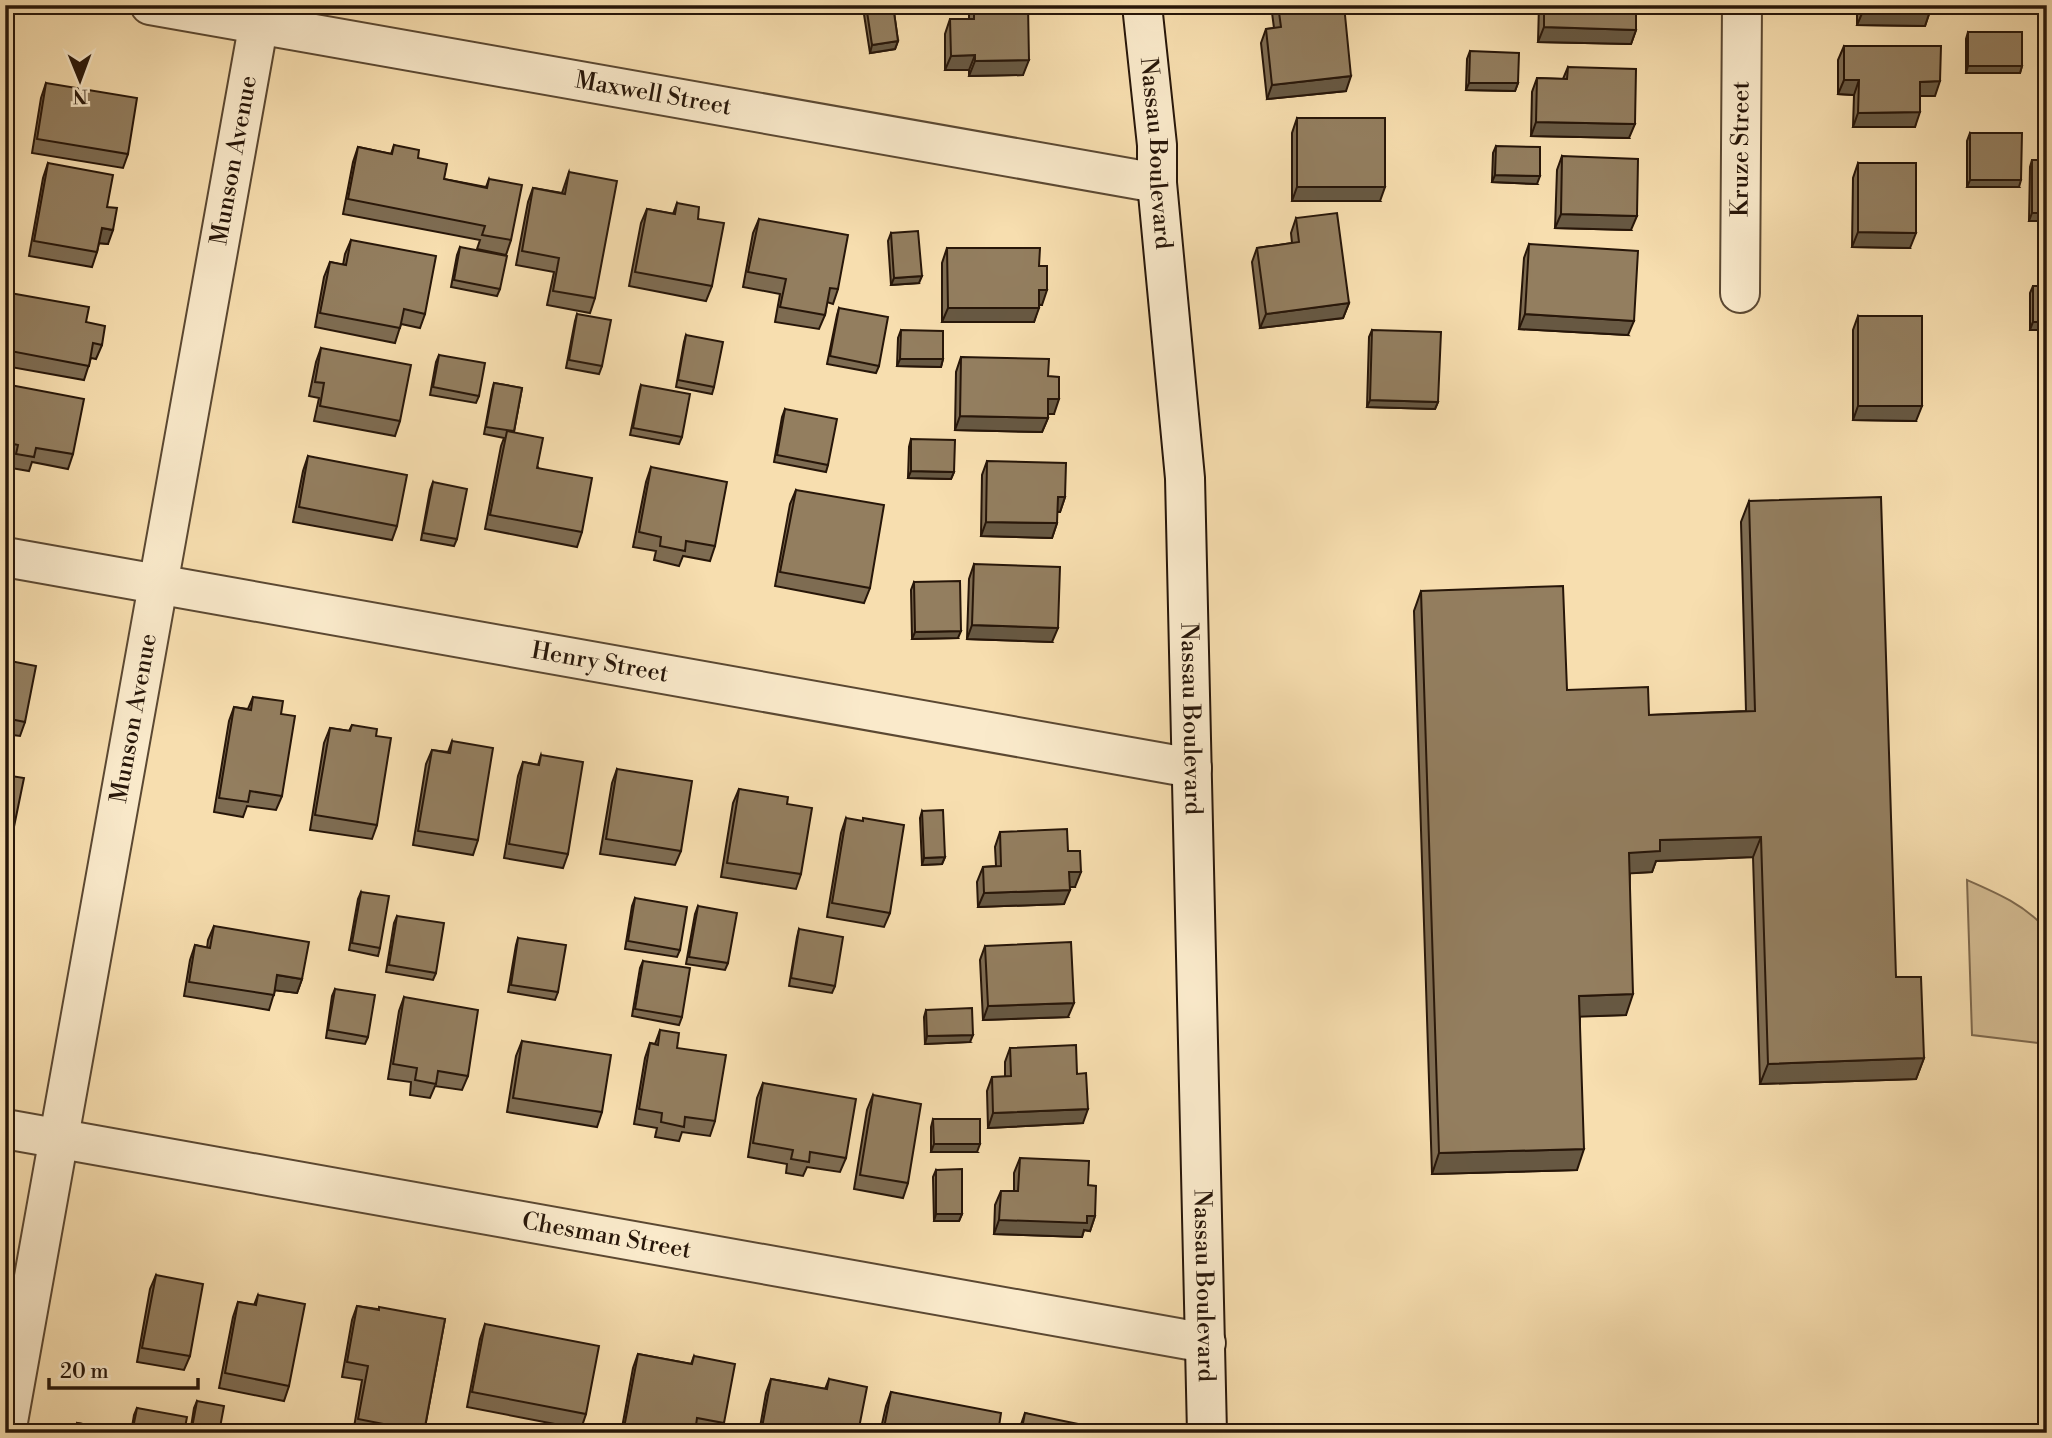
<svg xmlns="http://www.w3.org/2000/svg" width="2052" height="1438" viewBox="0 0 2052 1438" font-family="'Libre Bodoni',serif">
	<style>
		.green { fill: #d4bc93; stroke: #7e694e; stroke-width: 2 }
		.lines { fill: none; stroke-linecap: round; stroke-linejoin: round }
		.street-casing { stroke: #5b4832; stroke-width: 42 }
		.secondary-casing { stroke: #271609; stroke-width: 42 }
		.street { stroke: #faeacb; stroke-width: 38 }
		.secondary { stroke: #faeacb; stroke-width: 38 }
		.wall { fill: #7e6c52; stroke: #271609; stroke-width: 2 }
		.shaded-wall { fill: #675842; stroke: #271609; stroke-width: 2 }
		.building { fill: #937e5f; stroke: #271609; stroke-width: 2 }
		.labels { text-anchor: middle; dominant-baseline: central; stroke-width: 6; stroke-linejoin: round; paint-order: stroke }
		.street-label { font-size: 24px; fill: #271609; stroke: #faeacb }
	</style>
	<rect width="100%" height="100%" fill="#f7deaf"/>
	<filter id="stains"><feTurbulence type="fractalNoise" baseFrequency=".00286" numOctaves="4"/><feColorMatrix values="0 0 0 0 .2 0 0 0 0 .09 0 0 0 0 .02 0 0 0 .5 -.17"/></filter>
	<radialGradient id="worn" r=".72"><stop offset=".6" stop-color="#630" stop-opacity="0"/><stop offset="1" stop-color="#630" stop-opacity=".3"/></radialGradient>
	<path class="green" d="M1967 880C1997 893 2025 905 2047 930V1044L1972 1035Z"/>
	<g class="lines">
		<g class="street-casing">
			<g id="street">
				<path id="s1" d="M150 5 1157 183"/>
				<path id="s2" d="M1740 293 1742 5"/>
				<path id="s3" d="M5 557 1192 768"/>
				<path id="s4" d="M5 1129 1206 1343"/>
				<path id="s5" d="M6 1433 262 5"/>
			</g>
		</g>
		<g class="secondary-casing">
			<g id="secondary">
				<path id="s6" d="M1142 5 1157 145V183L1185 478 1207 1433"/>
			</g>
		</g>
		<use href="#street" class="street"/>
		<use href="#secondary" class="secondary"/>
	</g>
	<g class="wall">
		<polygon points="759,5 804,5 801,13 758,7"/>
		<polygon points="864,5 893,5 898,41 895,49 870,53 863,8"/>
		<polygon points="969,5 1028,5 1023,75 969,76 969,70 945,70 945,34 950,19 969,19"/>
		<polygon points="1271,5 1344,5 1346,91 1267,99 1261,43 1266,29 1274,28"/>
		<polygon points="1539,5 1636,5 1636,30 1631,44 1538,42"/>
		<polygon points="1857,5 1931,5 1930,11 1925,26 1857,25"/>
		<polygon points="1968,32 2022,66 2020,73 1966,73 1966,39"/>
		<polygon points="1844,46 1935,96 1920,96 1915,127 1853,127 1854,95 1838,94 1838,60"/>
		<polygon points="1470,51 1518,83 1515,91 1466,90 1467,59"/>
		<polygon points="1568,67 1629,138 1531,136 1532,92 1537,78 1563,79"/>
		<polygon points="46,83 128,154 123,168 32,153 41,98"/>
		<polygon points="1297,118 1380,201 1292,201 1292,133"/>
		<polygon points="1970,133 2019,187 1967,187 1967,141"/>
		<polygon points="394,145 418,158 444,179 486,187 489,179 511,240 506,255 477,249 480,240 343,214 353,162 358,147 391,154"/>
		<polygon points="1496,146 1537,184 1492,182 1493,153"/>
		<polygon points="1562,156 1631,230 1555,228 1557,170"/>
		<polygon points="2032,160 2047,160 2047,221 2029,221 2030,167"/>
		<polygon points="48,163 107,207 108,244 99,243 97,252 92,267 29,256 43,178"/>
		<polygon points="1858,163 1910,248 1852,247 1853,178"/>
		<polygon points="569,172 595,298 590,313 547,305 554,272 516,265 528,202 533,188 562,193"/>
		<polygon points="677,203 712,286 706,301 629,286 641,223 647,209 673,214"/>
		<polygon points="1296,218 1349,303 1343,318 1260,328 1252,262 1257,248 1292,243 1291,233"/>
		<polygon points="759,219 838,289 833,304 827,302 825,315 819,329 775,322 780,294 743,287 753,233"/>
		<polygon points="891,233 919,283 891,285 888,241"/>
		<polygon points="351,240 425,314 420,328 401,324 395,343 315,327 324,277 330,262 343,265 345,254"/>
		<polygon points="1529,244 1628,335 1519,329 1524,258"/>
		<polygon points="460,247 500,289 497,296 451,287 457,255"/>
		<polygon points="947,248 1039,266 1042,305 1039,305 1034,322 942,322 942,263"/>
		<polygon points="2033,286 2047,286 2030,330 2030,293"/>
		<polygon points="10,293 86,322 102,345 96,359 91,358 84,380 5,366 5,306"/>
		<polygon points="839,308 879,366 876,373 827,364 837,315"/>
		<polygon points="577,314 602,366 599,374 566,368 575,321"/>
		<polygon points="1858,316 1916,421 1853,420 1853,330"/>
		<polygon points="901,330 943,359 941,367 897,366 898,338"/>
		<polygon points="1372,330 1438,402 1435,409 1367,407 1369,337"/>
		<polygon points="686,335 714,387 712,394 676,387 684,342"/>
		<polygon points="321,348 400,421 395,436 314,421 319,398 309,396 316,362"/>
		<polygon points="439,355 479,396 476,403 430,395 436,362"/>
		<polygon points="961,357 1048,376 1054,414 1048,414 1048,418 1042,432 955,430 956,372"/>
		<polygon points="494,383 522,388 514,432 582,532 577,547 485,529 501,446 504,438 484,434 492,390"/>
		<polygon points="5,384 73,454 68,469 32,462 29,471 11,468 13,459 5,458"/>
		<polygon points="641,385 682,437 679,444 630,435 639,392"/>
		<polygon points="785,409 828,465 826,472 774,462 782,417"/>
		<polygon points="911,439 954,472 951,479 908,478 909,447"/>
		<polygon points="308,456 397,526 392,540 293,522 303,471"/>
		<polygon points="987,461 1065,497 1060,512 1057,512 1057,523 1052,538 981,536 982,475"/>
		<polygon points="651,467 715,546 710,561 683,556 679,566 654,560 656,551 633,547 646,482"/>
		<polygon points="433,482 457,539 454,546 421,540 430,490"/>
		<polygon points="796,490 870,588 864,603 775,586 790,504"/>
		<polygon points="1749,501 1896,977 1924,1058 1916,1079 1760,1084 1753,857 1656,861 1652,872 1630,873 1626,1015 1580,1016 1577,1170 1432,1174 1414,611 1421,591 1567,690 1649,715 1746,711 1741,522"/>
		<polygon points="974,564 1052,642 967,639 969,579"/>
		<polygon points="914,582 958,638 912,639 911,590"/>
		<polygon points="5,660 25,722 20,736 5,734"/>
		<polygon points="253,697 281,714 282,796 276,810 247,806 243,817 214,812 229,721 234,707 248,709"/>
		<polygon points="352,725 376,736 377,825 372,839 310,830 324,743 330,728 349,731"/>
		<polygon points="452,741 478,840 473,855 413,845 426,764 432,750 448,752"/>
		<polygon points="541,755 568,854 563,868 504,858 518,776 523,762 538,765"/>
		<polygon points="617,769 681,851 675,865 600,854 612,783"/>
		<polygon points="5,775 9,851 5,862"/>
		<polygon points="739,789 787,804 801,874 796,889 721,877 733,803"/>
		<polygon points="922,811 945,857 942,864 922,865 920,818"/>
		<polygon points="846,818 890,913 884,927 827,917 841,833"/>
		<polygon points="1000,832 1068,851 1075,887 1069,887 1064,904 978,907 977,882 983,867 996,866 995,847"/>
		<polygon points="361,892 380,948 378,956 349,950 358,899"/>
		<polygon points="635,898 680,950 677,957 625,949 632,906"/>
		<polygon points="698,906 728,963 725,970 686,964 695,914"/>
		<polygon points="397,916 436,973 433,980 386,972 394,923"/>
		<polygon points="214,926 302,979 297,993 275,990 269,1010 184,996 190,960 195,945 207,948 208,940"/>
		<polygon points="799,929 835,986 832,993 789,986 797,937"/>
		<polygon points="518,938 558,992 555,1000 508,992 516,945"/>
		<polygon points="985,946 1068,1017 983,1020 980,960"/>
		<polygon points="643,961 682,1017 679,1025 632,1016 640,968"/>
		<polygon points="335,989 368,1037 365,1044 326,1038 332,996"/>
		<polygon points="404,997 468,1076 462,1090 435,1086 430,1098 410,1095 411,1082 388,1079 399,1011"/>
		<polygon points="926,1010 970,1042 925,1044 924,1017"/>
		<polygon points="660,1030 677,1048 715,1121 710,1136 682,1132 679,1141 655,1137 657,1128 634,1124 645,1058 650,1043 655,1044"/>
		<polygon points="522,1041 602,1112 597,1127 507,1112 516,1056"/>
		<polygon points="1010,1048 1077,1074 1083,1123 988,1128 987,1091 992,1077 1005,1077 1005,1062"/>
		<polygon points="763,1083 846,1158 840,1172 807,1167 803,1176 786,1173 787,1164 748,1157 757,1098"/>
		<polygon points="873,1095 908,1183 903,1198 854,1189 867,1110"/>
		<polygon points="933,1119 977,1152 931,1152 931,1127"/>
		<polygon points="1020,1158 1088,1185 1095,1216 1090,1231 1084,1230 1082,1237 994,1234 995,1205 1001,1191 1014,1191 1014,1173"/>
		<polygon points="936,1170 962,1214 959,1221 934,1221 933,1177"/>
		<polygon points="156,1275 190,1356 184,1370 137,1362 150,1289"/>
		<polygon points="258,1295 289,1386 284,1401 219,1388 233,1317 238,1302 254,1305"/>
		<polygon points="357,1306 445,1319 424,1433 353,1433 362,1380 342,1377 352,1320"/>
		<polygon points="485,1324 586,1414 581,1429 467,1407 480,1339"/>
		<polygon points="638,1354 691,1364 694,1356 724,1423 720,1433 621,1433 633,1368"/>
		<polygon points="771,1379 825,1389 829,1379 858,1433 759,1433 766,1393"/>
		<polygon points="891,1392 998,1433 880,1433 886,1406"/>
		<polygon points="197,1401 219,1433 190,1433 194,1408"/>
		<polygon points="137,1408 184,1433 73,1433 77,1423 131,1433 134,1415"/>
		<polygon points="1025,1413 1092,1433 1018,1433"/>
	</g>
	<g class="shaded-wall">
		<polygon points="1863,11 1930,11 1925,26 1857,25"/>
		<polygon points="1544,27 1636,30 1631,44 1538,42"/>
		<polygon points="898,41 895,49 870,53 872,45"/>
		<polygon points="975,55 969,70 945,70 951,56"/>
		<polygon points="1029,60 1023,75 969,76 975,61"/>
		<polygon points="1968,66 2022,66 2020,73 1966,73"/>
		<polygon points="1351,76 1346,91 1267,99 1272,85"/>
		<polygon points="1844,80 1859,80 1854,95 1838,94"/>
		<polygon points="1940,81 1935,96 1915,96 1920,82"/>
		<polygon points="1469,83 1518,83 1515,91 1466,90"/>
		<polygon points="1920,112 1915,127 1853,127 1858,113"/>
		<polygon points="1536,122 1635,124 1629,138 1531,136"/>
		<polygon points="1495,175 1540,176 1537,184 1492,182"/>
		<polygon points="1970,180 2021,180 2019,187 1967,187"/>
		<polygon points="1297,187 1385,187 1380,201 1292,201"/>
		<polygon points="2032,213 2047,213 2047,221 2029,221"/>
		<polygon points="1561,214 1637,216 1631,230 1555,228"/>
		<polygon points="102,228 113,230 108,244 97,243"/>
		<polygon points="1858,232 1916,233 1910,248 1852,247"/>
		<polygon points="922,276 919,283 891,285 894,278"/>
		<polygon points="1039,290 1047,290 1042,305 1034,304"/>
		<polygon points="1349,303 1343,318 1260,328 1266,314"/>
		<polygon points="948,308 1039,308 1034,322 942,322"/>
		<polygon points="1525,314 1634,321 1628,335 1519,329"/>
		<polygon points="2033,322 2047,322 2047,330 2030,330"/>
		<polygon points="900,359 943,359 941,367 897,366"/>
		<polygon points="1048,399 1059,399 1054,414 1043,414"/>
		<polygon points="1370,400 1438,402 1435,409 1367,407"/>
		<polygon points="1858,406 1922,406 1916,421 1853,420"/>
		<polygon points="960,416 1048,418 1042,432 955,430"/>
		<polygon points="911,471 954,472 951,479 908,478"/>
		<polygon points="1058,497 1065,497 1060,512 1052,511"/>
		<polygon points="986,522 1057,523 1052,538 981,536"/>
		<polygon points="972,625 1058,628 1052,642 967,639"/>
		<polygon points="961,631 958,638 912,639 915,632"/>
		<polygon points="1761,837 1753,857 1656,861 1652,872 1621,874 1629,853 1660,840"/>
		<polygon points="945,857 942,864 922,865 924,858"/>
		<polygon points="1069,872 1081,872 1075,887 1063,887"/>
		<polygon points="1070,890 1064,904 978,907 984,893"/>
		<polygon points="277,975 302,979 297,993 272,990"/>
		<polygon points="1633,994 1626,1015 1572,1017 1579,996"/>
		<polygon points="1074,1003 1068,1017 983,1020 988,1006"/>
		<polygon points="973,1035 970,1042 925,1044 927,1036"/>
		<polygon points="1924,1058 1916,1079 1760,1084 1768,1064"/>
		<polygon points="1088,1109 1083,1123 988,1128 993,1113"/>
		<polygon points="934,1144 980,1144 977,1152 931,1152"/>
		<polygon points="1584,1149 1577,1170 1432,1174 1439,1153"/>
		<polygon points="936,1214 962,1214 959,1221 934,1221"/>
		<polygon points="1087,1216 1095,1216 1090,1231 1084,1230 1082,1237 994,1234 999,1220"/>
	</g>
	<g class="building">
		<polygon points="866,5 893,5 898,41 872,45"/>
		<polygon points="974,5 1028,5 1029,60 975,61 975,55 951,56 950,19 974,19"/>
		<polygon points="1278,5 1344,5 1351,76 1272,85 1266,29 1281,27"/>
		<polygon points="1544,5 1636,5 1636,30 1544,27"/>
		<polygon points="1863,5 1931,5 1930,11 1863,11"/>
		<rect x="1968" y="32" width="54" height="34"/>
		<polygon points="1844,46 1941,46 1940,81 1920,82 1920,112 1858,113 1859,80 1844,80"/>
		<polygon points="1470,51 1519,53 1518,83 1469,83"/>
		<polygon points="1568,67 1636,69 1635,124 1536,122 1537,78 1567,79"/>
		<polygon points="5,82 11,83 5,118"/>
		<polygon points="46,83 137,98 128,154 37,139"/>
		<rect x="1297" y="118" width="88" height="69"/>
		<polygon points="1970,133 2022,133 2021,180 1970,180"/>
		<polygon points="394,145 419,150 418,158 447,164 444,179 487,188 489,179 522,185 511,240 482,235 485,226 348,199 358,147 392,154"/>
		<polygon points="1496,146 1540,147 1540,176 1495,175"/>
		<polygon points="1562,156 1638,159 1637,216 1561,214"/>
		<rect x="2032" y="160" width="15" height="53"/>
		<polygon points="48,163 113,175 107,207 117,208 113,230 102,228 97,252 34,241"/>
		<polygon points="1858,163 1916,163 1916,233 1858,232"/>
		<polygon points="569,172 617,181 595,298 553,291 559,258 522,251 533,188 565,194"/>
		<polygon points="677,203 699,207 698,219 724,223 712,286 635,272 647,209 675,214"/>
		<polygon points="1337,213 1349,303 1266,314 1257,248 1299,242 1296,218"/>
		<polygon points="759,219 848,235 838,289 830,288 825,315 780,307 786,279 748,272"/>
		<polygon points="918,231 922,276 894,278 891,233"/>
		<polygon points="351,240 436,256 425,314 404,309 400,328 320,313 330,262 346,265"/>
		<polygon points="1529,244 1638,251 1634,321 1525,314"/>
		<polygon points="460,247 507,256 500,289 454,280"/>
		<polygon points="947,248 1040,248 1039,266 1047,266 1047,290 1039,290 1039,308 948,308"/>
		<rect x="2033" y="286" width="14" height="36"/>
		<polygon points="10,293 89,307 86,322 105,326 102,345 93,343 89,366 5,350 5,320"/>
		<polygon points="839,308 888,317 879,366 830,356"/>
		<polygon points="577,314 611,320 602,366 569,360"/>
		<rect x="1858" y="316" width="64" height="90"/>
		<polygon points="901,330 943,331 943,359 900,359"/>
		<polygon points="1372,330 1441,332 1438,402 1370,400"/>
		<polygon points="686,335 723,342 714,387 678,380"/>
		<polygon points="321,348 411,365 400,421 320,406 324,383 315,382"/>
		<polygon points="439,355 485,363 479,396 433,387"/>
		<polygon points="961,357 1049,359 1048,376 1059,377 1059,399 1048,399 1048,418 960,416"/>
		<polygon points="494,383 522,388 514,431 486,427"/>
		<polygon points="5,384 84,399 73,454 36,448 34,457 16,454 18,445 5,442"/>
		<polygon points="641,385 690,394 682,437 633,428"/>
		<polygon points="785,409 837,419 828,465 777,455"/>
		<polygon points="507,431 543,438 537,468 592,478 582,532 490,515"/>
		<polygon points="911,439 955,440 954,472 911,471"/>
		<polygon points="308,456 407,475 397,526 299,507"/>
		<polygon points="987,461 1066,463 1065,497 1058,497 1057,523 986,522"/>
		<polygon points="651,467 727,482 715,546 686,541 685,551 660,546 661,537 639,532"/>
		<polygon points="433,482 467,489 457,539 423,533"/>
		<polygon points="796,490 884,505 870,588 780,572"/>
		<polygon points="1881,497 1896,977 1921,977 1924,1058 1768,1064 1761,837 1660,840 1660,851 1629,853 1633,994 1579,996 1584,1149 1439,1153 1421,591 1563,586 1567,690 1648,687 1649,715 1755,711 1749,501"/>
		<polygon points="974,564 1060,567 1058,628 972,625"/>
		<polygon points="960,581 961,631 915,632 914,582"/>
		<polygon points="5,660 36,666 25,722 5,718"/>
		<polygon points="253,697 283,701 281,714 295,716 282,796 250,791 248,802 219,798 234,707 251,710"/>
		<polygon points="352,725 377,729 376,736 391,738 377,825 315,815 330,728 350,731"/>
		<polygon points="452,741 493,748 478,840 418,831 432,750 450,753"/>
		<polygon points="541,755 583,762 568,854 509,844 523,762 539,765"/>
		<polygon points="617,769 692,781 681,851 606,839"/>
		<polygon points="5,775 24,778 9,851 5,850"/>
		<polygon points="739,789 788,797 787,804 812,808 801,874 727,863"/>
		<polygon points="943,810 945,857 924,858 922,811"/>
		<polygon points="846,818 863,821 863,818 904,825 890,913 832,903"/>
		<polygon points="1067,829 1068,851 1080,851 1081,872 1069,872 1070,890 984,893 983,867 1001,866 1000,832"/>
		<polygon points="361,892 389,896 380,948 352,943"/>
		<polygon points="635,898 687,907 680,950 628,941"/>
		<polygon points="698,906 737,913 728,963 689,957"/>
		<polygon points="397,916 444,923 436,973 389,965"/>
		<polygon points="214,926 309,942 302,979 277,975 274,995 189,982 195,945 210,948"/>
		<polygon points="799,929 843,937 835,986 791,978"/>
		<polygon points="518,938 566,945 558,992 511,985"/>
		<polygon points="1071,942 1074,1003 988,1006 985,946"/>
		<polygon points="643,961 690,968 682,1017 635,1009"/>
		<polygon points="335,989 375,995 368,1037 328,1030"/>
		<polygon points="404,997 478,1010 468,1076 438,1071 436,1084 415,1080 417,1068 393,1064"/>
		<polygon points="972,1008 973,1035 927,1036 926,1010"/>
		<polygon points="660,1030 679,1033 677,1048 726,1055 715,1121 685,1117 684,1127 661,1122 662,1113 639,1109 650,1043 658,1045"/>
		<polygon points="522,1041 611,1055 602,1112 513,1098"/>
		<polygon points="1076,1045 1077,1074 1086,1073 1088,1109 993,1113 992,1077 1011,1076 1010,1048"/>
		<polygon points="763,1083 856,1099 846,1158 810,1152 809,1162 791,1159 793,1150 753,1143"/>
		<polygon points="873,1095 921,1104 908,1183 860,1175"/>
		<polygon points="933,1119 980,1119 980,1144 934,1144"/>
		<polygon points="1020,1158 1089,1161 1088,1185 1096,1186 1095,1216 1087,1216 1087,1223 999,1220 1001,1191 1018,1191"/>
		<polygon points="962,1169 962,1214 936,1214 936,1170"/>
		<polygon points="156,1275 203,1284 190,1356 142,1348"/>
		<polygon points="258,1295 305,1304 289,1386 225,1373 238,1302 256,1305"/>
		<polygon points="357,1306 379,1310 379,1307 445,1319 424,1432 358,1419 368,1366 347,1362"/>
		<polygon points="485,1324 599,1346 586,1414 472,1392"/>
		<polygon points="638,1354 692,1364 694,1356 735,1364 724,1423 697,1418 695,1433 623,1433"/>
		<polygon points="771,1379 827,1389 829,1379 867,1387 858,1433 761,1433"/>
		<polygon points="891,1392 1001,1413 998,1433 883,1433"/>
		<polygon points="197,1401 224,1406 219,1433 191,1433"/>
		<polygon points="137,1408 187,1417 184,1433 132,1433"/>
		<polygon points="1025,1413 1093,1427 1092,1433 1021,1433"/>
		<polygon points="77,1423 132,1433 74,1433"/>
	</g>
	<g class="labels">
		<g class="street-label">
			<text stroke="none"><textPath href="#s1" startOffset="511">Maxwell Street</textPath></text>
			<text stroke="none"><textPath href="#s2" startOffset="144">Kruze Street</textPath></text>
			<text stroke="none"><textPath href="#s6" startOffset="149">Nassau Boulevard</textPath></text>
			<text stroke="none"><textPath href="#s5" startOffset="1293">Munson Avenue</textPath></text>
			<text stroke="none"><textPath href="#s3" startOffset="604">Henry Street</textPath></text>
			<text stroke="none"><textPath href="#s6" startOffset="716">Nassau Boulevard</textPath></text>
			<text stroke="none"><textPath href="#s5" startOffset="726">Munson Avenue</textPath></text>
			<text stroke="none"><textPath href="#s4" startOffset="611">Chesman Street</textPath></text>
			<text stroke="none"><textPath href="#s6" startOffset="1283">Nassau Boulevard</textPath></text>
		</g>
	</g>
	<rect width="2052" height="1438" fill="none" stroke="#f7deaf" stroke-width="28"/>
	<rect x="7" y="7" width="2038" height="1424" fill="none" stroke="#271609" stroke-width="3.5"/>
	<rect x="14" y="14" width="2024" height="1410" fill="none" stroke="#271609" stroke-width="2"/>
	<g transform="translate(80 80) rotate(179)" stroke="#faeacb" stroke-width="5" paint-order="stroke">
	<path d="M0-5L12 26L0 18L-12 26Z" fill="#271609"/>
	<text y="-10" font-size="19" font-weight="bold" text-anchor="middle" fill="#271609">N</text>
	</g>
	<path d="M49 1378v10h149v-10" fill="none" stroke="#271609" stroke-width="3.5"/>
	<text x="60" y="1378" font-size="21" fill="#271609" stroke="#faeacb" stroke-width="5" paint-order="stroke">20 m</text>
	<rect width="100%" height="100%" filter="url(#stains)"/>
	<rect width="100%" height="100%" fill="url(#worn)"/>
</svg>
